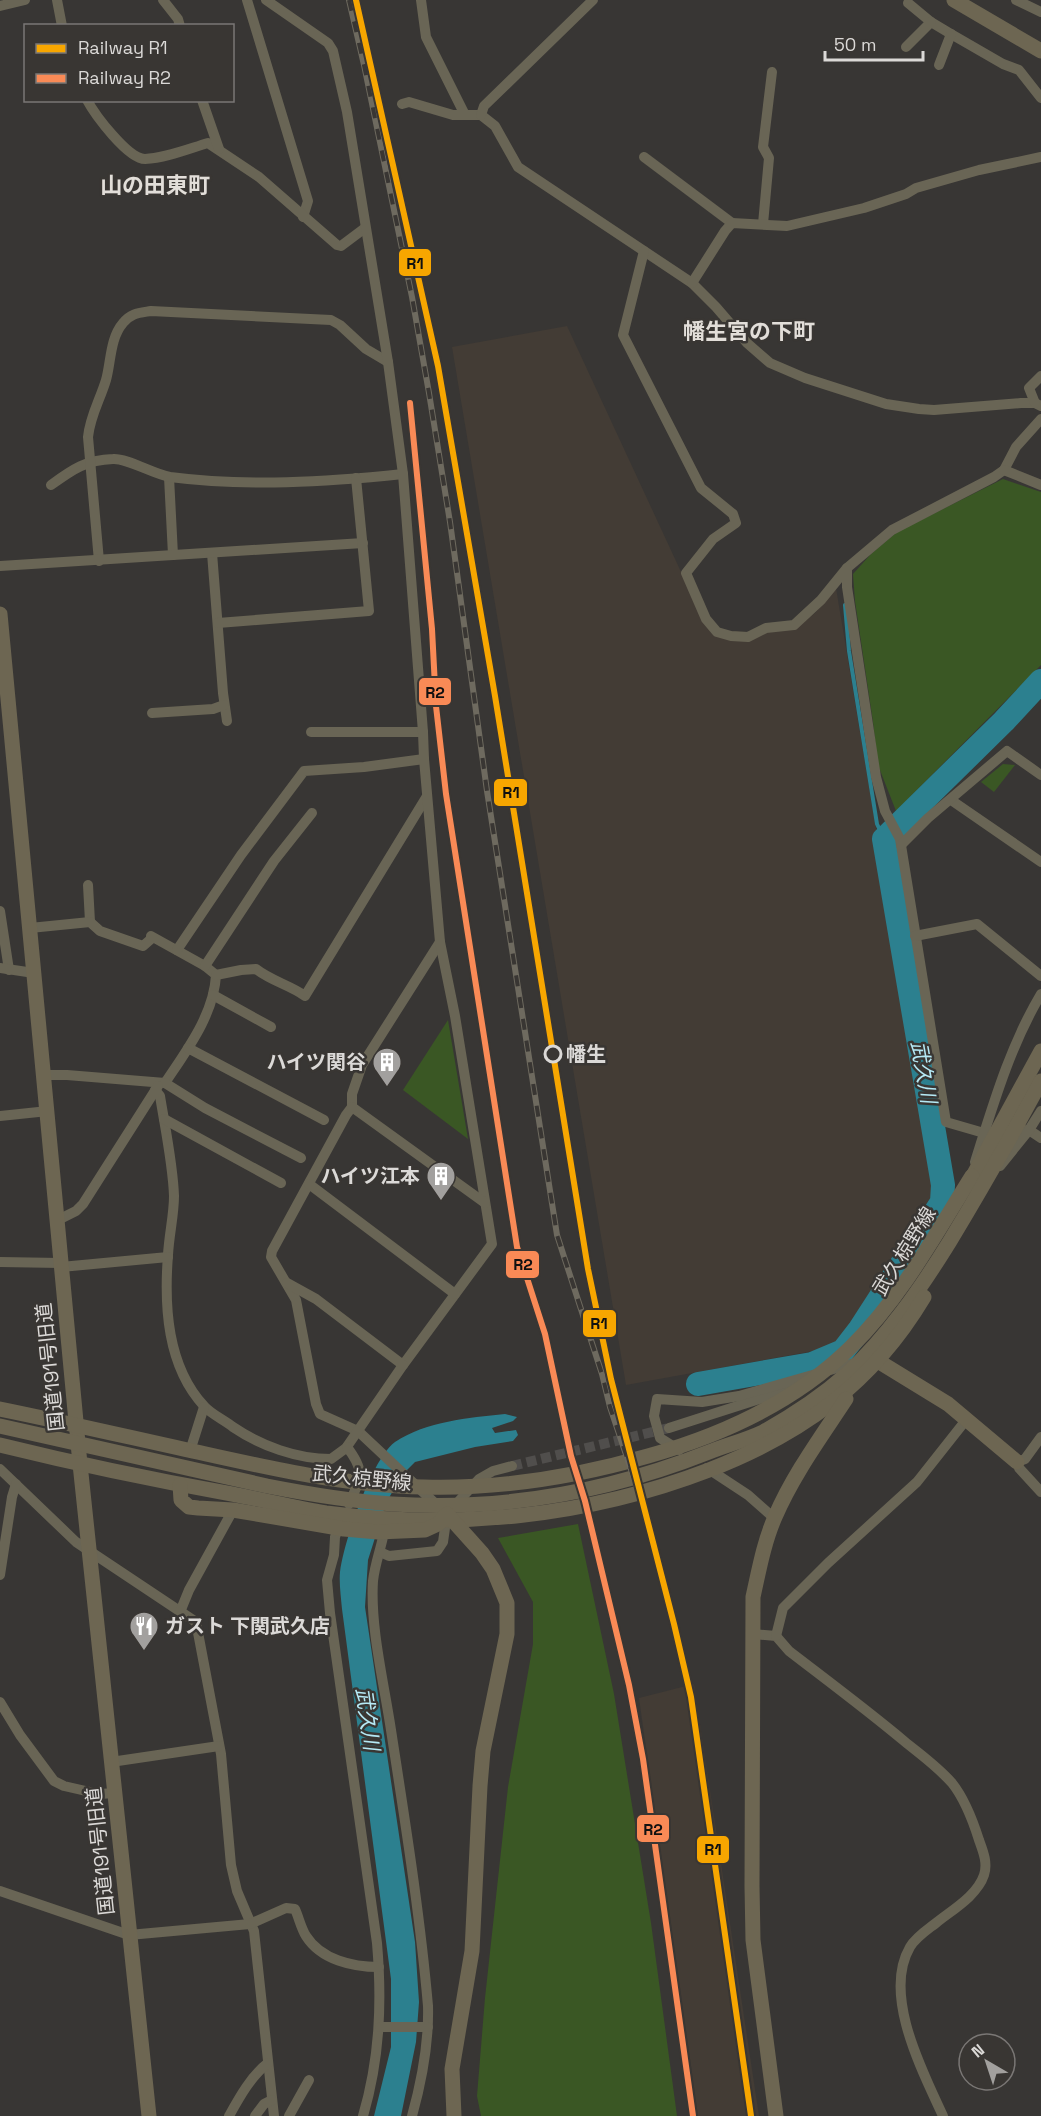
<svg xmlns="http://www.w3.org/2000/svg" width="1041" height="2116" viewBox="0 0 1041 2116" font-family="'Space Grotesk','Noto Sans JP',sans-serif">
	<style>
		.built { fill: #433c35 }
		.green { fill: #3a5724 }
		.water { fill: #2c808f }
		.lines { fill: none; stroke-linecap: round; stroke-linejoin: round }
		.stream { stroke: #2c808f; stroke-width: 4 }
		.river { stroke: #2c808f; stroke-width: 24 }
		.street-tunnel { stroke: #504e4c; stroke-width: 10; stroke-dasharray: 10 5; stroke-linecap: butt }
		.street { stroke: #696555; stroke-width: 10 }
		.secondary { stroke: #6d6652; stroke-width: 15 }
		.rail-casing { stroke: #6e6a5f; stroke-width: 6 }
		.rail { stroke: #393633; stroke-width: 4; stroke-dasharray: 11; stroke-linecap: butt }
		.rail-1-casing { stroke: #393633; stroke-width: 10 }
		.rail-2-casing { stroke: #393633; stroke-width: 10 }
		.rail-1 { stroke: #f7a600; stroke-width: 6 }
		.rail-2 { stroke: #f98a56; stroke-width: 6 }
		.stop-dot { fill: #393633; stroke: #dbd9d7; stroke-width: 3 }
		.labels { text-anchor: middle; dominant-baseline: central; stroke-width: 5; stroke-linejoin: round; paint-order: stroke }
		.stop-label { font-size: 20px; font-weight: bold; fill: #dbd9d7; stroke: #393633; text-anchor: start }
		.poi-label { font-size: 20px; font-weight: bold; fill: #dbd9d7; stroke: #393633; text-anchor: end }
		.street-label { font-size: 20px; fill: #dbd9d7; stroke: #393633 }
		.water-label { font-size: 21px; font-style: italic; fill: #b5e9f5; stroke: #393633 }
		.quarter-label { font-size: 22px; font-weight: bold; fill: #e2ded9; stroke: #393633 }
		.line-badge { stroke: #393633; stroke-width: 2 }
		.pale-badge-label { font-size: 16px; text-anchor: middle; font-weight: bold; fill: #111 }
	</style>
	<rect width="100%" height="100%" fill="#383634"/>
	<g class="built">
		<polygon points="567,326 682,574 711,630 764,633 796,628 816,612 836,588 936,1189 935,1201 929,1211 835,1347 626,1385 452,347"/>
		<polygon points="694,1684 759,2116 698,2116 639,1698"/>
	</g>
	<g class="green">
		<polygon points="1003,479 1041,492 1041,665 896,811 878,765 873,722 855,601 853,574 871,554 897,532"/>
		<polygon points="1003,764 1015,765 994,792 981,782"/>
		<polygon points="448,1020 468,1139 403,1090"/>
		<polygon points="578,1524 614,1694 651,1923 677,2116 481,2116 477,2096 485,1998 508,1787 533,1644 533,1602 498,1538"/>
	</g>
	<path class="water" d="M505 1414 517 1417 513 1421 492 1428 495 1433 516 1430 518 1435 513 1441 475 1447 415 1462 402 1475 386 1503 368 1560 365 1607 415 1942 419 2002 416 2042 401 2116H374L391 2047V1979L342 1609C341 1597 339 1584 340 1572 343 1544 372 1458 395 1442 427 1421 468 1418 505 1414Z"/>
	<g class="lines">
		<polyline class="stream" points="845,605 849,651 877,824 884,839"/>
		<polyline class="river" points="698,1384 812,1364 843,1351 860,1329 942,1202 943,1185 884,839 1004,721 1041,681"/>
		<polyline class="street-tunnel" points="512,1466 669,1428"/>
		<g class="street">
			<polyline points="57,0 62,26"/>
			<polyline points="163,0 178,19 180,26"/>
			<polyline points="247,0 308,201 303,217"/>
			<polyline points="421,0 426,37 465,115"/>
			<polyline points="1016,0 1041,12"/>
			<polyline points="908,3 931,22 951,34 1003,64 1019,70 1041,98"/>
			<polyline points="0,6 25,0"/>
			<polyline points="906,47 931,22"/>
			<polyline points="939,65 951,34"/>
			<path d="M87 100C95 115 128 159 145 159 166 158 188 149 208 143L259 177 337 245 341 246 365 228"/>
			<polyline points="202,100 219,149"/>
			<polyline points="402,104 409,102 453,115 481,115 495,126 518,167 692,283 716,307 747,343 770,363 805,378 886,404 919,409 934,410 1021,403 1035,403 1041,406"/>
			<polyline points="481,115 484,106 593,0"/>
			<polyline points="644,157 732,223"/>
			<polyline points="763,224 769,158 763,147 772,72"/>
			<polyline points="644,251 623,335 701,488 733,514 736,523 713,539 686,573 706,619 717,632 731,636 748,637 766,628 794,625 821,600 847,568 892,530 994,477 1004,470 1016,447 1041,419"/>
			<polyline points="692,283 725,231 732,223 787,226 864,208 906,194 916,188 979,170 1041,157"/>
			<polyline points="1035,403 1029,388 1041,376"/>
			<polyline points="1004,470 1041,485"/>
			<polyline points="169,477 173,555"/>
			<path d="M51 485C73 469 86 460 113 459 127 458 153 474 170 477 247 487 326 482 403 474"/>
			<polyline points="212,553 223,693 227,721"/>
			<path d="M99 561 88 437C90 416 100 400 106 380 111 362 110 338 123 323 131 313 139 313 151 311L331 320 340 325 366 349 388 362"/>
			<polyline points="0,566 363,543"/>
			<polyline points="847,568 847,587 876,777 885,811 900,839 946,1122 984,1133 1029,1130 1041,1138"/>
			<polyline points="218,623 369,611 356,478"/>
			<polyline points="152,713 213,709 224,705"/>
			<polyline points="311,732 423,732"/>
			<polyline points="951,800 1041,862"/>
			<polyline points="901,845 928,818 1007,751 1041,775"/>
			<polyline points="88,885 90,922"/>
			<polyline points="0,911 9,970"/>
			<path d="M30 928 90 922 100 931 143 946 151 939V936L205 966 216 975C214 1015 186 1051 165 1083L67 1075H45"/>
			<polyline points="915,936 977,924 1041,976"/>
			<polyline points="440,942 362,1065 352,1094 352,1107 346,1115 272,1251 271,1257 296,1300 316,1404 320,1414 358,1431 440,1508"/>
			<polyline points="177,950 241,855 304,771 364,767 424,759"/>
			<polyline points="205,966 274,861 312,813"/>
			<polyline points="0,968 34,973"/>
			<path d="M216 975 241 970 256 969C271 981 290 985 305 996L427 796"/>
			<polyline points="213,995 271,1027"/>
			<polyline points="188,1048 324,1120"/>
			<polyline points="165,1083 205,1108 301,1158"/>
			<path d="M155 1090 160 1096C165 1127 173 1165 174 1196 174 1215 169 1235 168 1255 164 1306 167 1366 204 1406 211 1414 224 1420 233 1427 261 1446 297 1459 331 1459L346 1448 403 1365 492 1244 455 1016 440 942 424 759 423 732 403 474 388 362 347 112 333 51 328 43 266 0"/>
			<polyline points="352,1107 485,1203"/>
			<polyline points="0,1116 48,1111"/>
			<polyline points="164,1119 281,1183"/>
			<path d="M975 1162C993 1105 1010 1046 1041 994"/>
			<polyline points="1000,1166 1029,1130 1041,1111"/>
			<polyline points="309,1184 455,1294"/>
			<polyline points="58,1220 76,1211 83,1204 158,1086"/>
			<polyline points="0,1262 61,1263"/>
			<polyline points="61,1267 168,1257"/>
			<polyline points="287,1283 316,1299 403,1365"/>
			<polyline points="669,1428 794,1388"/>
			<polyline points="1041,1437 1025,1459 1017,1462 1019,1468 1041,1492"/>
			<path d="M347 1447C366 1472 361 1477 349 1504"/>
			<polyline points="679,1450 660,1438 654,1416 657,1399 702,1402 739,1396 858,1362"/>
			<polyline points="190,1451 204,1407"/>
			<polyline points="707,1468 748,1495 774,1518"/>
			<polyline points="0,1469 76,1542 196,1622 221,1754 231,1865 237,1891 254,1931 274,2116"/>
			<path d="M340 1523 335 1537 334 1555 327 1580 330 1613 377 1943C382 2002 380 2058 363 2116"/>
			<path d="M384 1532C381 1549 375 1563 373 1581 370 1627 384 1683 391 1730 405 1821 420 1914 428 2006 429 2043 422 2080 412 2116"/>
			<polyline points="380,1552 389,1556 437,1551 443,1542 447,1514 479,1479 493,1471 512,1466"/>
			<polyline points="0,1575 12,1497 16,1484"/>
			<polyline points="180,1612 189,1590 233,1510"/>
			<path d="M752 1634 776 1636 789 1651C828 1681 867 1710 904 1741 921 1755 937 1766 952 1783 964 1798 973 1821 979 1840 983 1851 988 1863 984 1875 977 1896 952 1910 936 1923 927 1930 916 1937 910 1947 882 1995 923 2072 943 2116"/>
			<polyline points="776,1636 783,1608 828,1563 917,1482 966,1420"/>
			<polyline points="0,1702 20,1735 54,1781 64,1786 99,1794 116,1793"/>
			<polyline points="111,1762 219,1746"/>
			<path d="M0 1891 129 1935 250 1924 286 1908 295 1909C299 1918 301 1928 306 1936 321 1960 353 1967 379 1967"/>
			<polyline points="380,2027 428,2027"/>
			<path d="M229 2116C239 2098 251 2076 268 2063"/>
			<polyline points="255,2116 264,2104 272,2100"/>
			<polyline points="289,2116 309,2080"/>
		</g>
		<g class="secondary">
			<polyline points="954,0 1041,51"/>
			<polyline points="0,614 80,1464 149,2116"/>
			<polyline points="969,1183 1041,1051"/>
			<polyline points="873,1358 948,1404 1017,1462"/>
			<path d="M0 1409C69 1423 137 1439 206 1454 278 1470 350 1486 424 1487 500 1489 575 1477 648 1456 723 1435 795 1402 851 1347 901 1298 935 1235 972 1176"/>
			<path d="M0 1426 267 1486C308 1494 350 1501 392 1504 500 1511 608 1492 709 1452 727 1445 746 1440 763 1432 792 1416 822 1396 847 1374 888 1336 921 1288 950 1241 982 1188 1012 1135 1041 1081"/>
			<path d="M0 1445C77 1464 154 1480 232 1494 264 1500 295 1508 326 1513 455 1530 587 1517 709 1470 802 1434 872 1384 924 1297"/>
			<polyline points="180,1485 181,1500 189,1507 198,1508 233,1510 344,1529 378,1532 425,1530 438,1524 447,1514 482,1553 493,1569 507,1603 507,1634 483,1751 480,1786 472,1951 452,2069 454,2116"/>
			<path d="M776 2116 753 1940 752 1886 753 1597C759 1570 764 1542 775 1517 793 1475 821 1437 846 1399"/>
		</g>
		<g class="rail-casing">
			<polyline id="rail" points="349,0 364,65 412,297 429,393 450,522 487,791 557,1235 602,1374 610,1407 644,1508"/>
		</g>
		<use href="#rail" class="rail"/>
		<g class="rail-1-casing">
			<polyline id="rail-1" points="356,0 438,366 495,696 588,1269 611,1379 674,1624 691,1697 751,2116"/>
		</g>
		<g class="rail-2-casing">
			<polyline id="rail-2" points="410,403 432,629 436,706 446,794 517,1247 545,1334 571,1456 585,1501 629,1685 643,1759 693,2116"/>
		</g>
		<use href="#rail-1" class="rail-1"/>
		<use href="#rail-2" class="rail-2"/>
	</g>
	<defs>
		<g id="building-pin" transform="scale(1.5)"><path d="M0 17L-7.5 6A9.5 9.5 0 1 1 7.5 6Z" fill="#a2a09e" stroke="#393633"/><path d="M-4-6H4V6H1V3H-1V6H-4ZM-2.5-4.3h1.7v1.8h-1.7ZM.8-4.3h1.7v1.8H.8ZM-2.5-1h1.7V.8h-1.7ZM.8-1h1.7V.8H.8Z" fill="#fff"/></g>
		<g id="restaurant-pin" transform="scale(1.5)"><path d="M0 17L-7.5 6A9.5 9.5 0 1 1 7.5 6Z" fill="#a2a09e" stroke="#393633"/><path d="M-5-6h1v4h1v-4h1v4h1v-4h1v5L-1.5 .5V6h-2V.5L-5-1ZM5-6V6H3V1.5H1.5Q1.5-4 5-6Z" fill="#fff"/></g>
	</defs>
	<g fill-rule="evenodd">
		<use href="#building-pin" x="387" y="1062"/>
		<use href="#building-pin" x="441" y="1176"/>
		<use href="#restaurant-pin" x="144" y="1626"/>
	</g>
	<circle class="stop-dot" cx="553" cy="1054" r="8"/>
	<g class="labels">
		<g class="stop-label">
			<text x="566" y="1054">幡生</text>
		</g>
		<g class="poi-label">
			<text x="366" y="1062">ハイツ関谷</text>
			<text x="420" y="1176">ハイツ江本</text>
			<text x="165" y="1626" text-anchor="start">ガスト 下関武久店</text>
		</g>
		<g class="street-label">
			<text transform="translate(904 1251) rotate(-58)">武久椋野線</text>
			<text transform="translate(50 1367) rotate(-96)">国道191号旧道</text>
			<text transform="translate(362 1478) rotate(6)">武久椋野線</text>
			<text transform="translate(100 1851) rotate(-96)">国道191号旧道</text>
		</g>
		<g class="water-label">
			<text transform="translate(924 1072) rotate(80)">武久川</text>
			<text transform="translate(368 1719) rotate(82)">武久川</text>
		</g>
		<g class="quarter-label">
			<text x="155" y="185">山の田東町</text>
			<text x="749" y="331">幡生宮の下町</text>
		</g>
	</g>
	<g class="line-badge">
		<rect x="398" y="248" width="34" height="29" rx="6" fill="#f7a600"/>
		<rect x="418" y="677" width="34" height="29" rx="6" fill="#f98a56"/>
		<rect x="493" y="778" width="35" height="29" rx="6" fill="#f7a600"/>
		<rect x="505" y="1250" width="35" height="29" rx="6" fill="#f98a56"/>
		<rect x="582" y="1309" width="35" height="29" rx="6" fill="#f7a600"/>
		<rect x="636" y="1814" width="34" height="29" rx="6" fill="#f98a56"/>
		<rect x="696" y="1835" width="34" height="29" rx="6" fill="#f7a600"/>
	</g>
	<g class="pale-badge-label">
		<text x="415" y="269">R1</text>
		<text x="435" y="698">R2</text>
		<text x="511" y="798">R1</text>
		<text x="523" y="1270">R2</text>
		<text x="599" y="1329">R1</text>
		<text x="653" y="1835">R2</text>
		<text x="713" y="1855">R1</text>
	</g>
	<rect x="24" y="24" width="210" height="78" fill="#393633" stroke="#7a7775" stroke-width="1.5"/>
	<rect x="36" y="44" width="30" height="9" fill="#f7a600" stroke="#7a7775" stroke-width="1.5"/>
	<text x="78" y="54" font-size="18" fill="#dbd9d7">Railway R1</text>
	<rect x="36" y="74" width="30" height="9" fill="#f98a56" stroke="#7a7775" stroke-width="1.5"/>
	<text x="78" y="84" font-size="18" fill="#dbd9d7">Railway R2</text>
	<g transform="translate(987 2062) rotate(321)"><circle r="28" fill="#393633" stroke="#7a7775" stroke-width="1.5"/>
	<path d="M0-4.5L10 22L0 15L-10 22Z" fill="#a2a09e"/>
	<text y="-9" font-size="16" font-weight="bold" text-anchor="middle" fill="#dbd9d7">N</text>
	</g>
	<path d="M825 51v9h98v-9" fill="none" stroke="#dbd9d7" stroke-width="3"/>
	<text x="834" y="51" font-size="18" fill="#dbd9d7" stroke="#393633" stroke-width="4.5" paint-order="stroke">50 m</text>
</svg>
